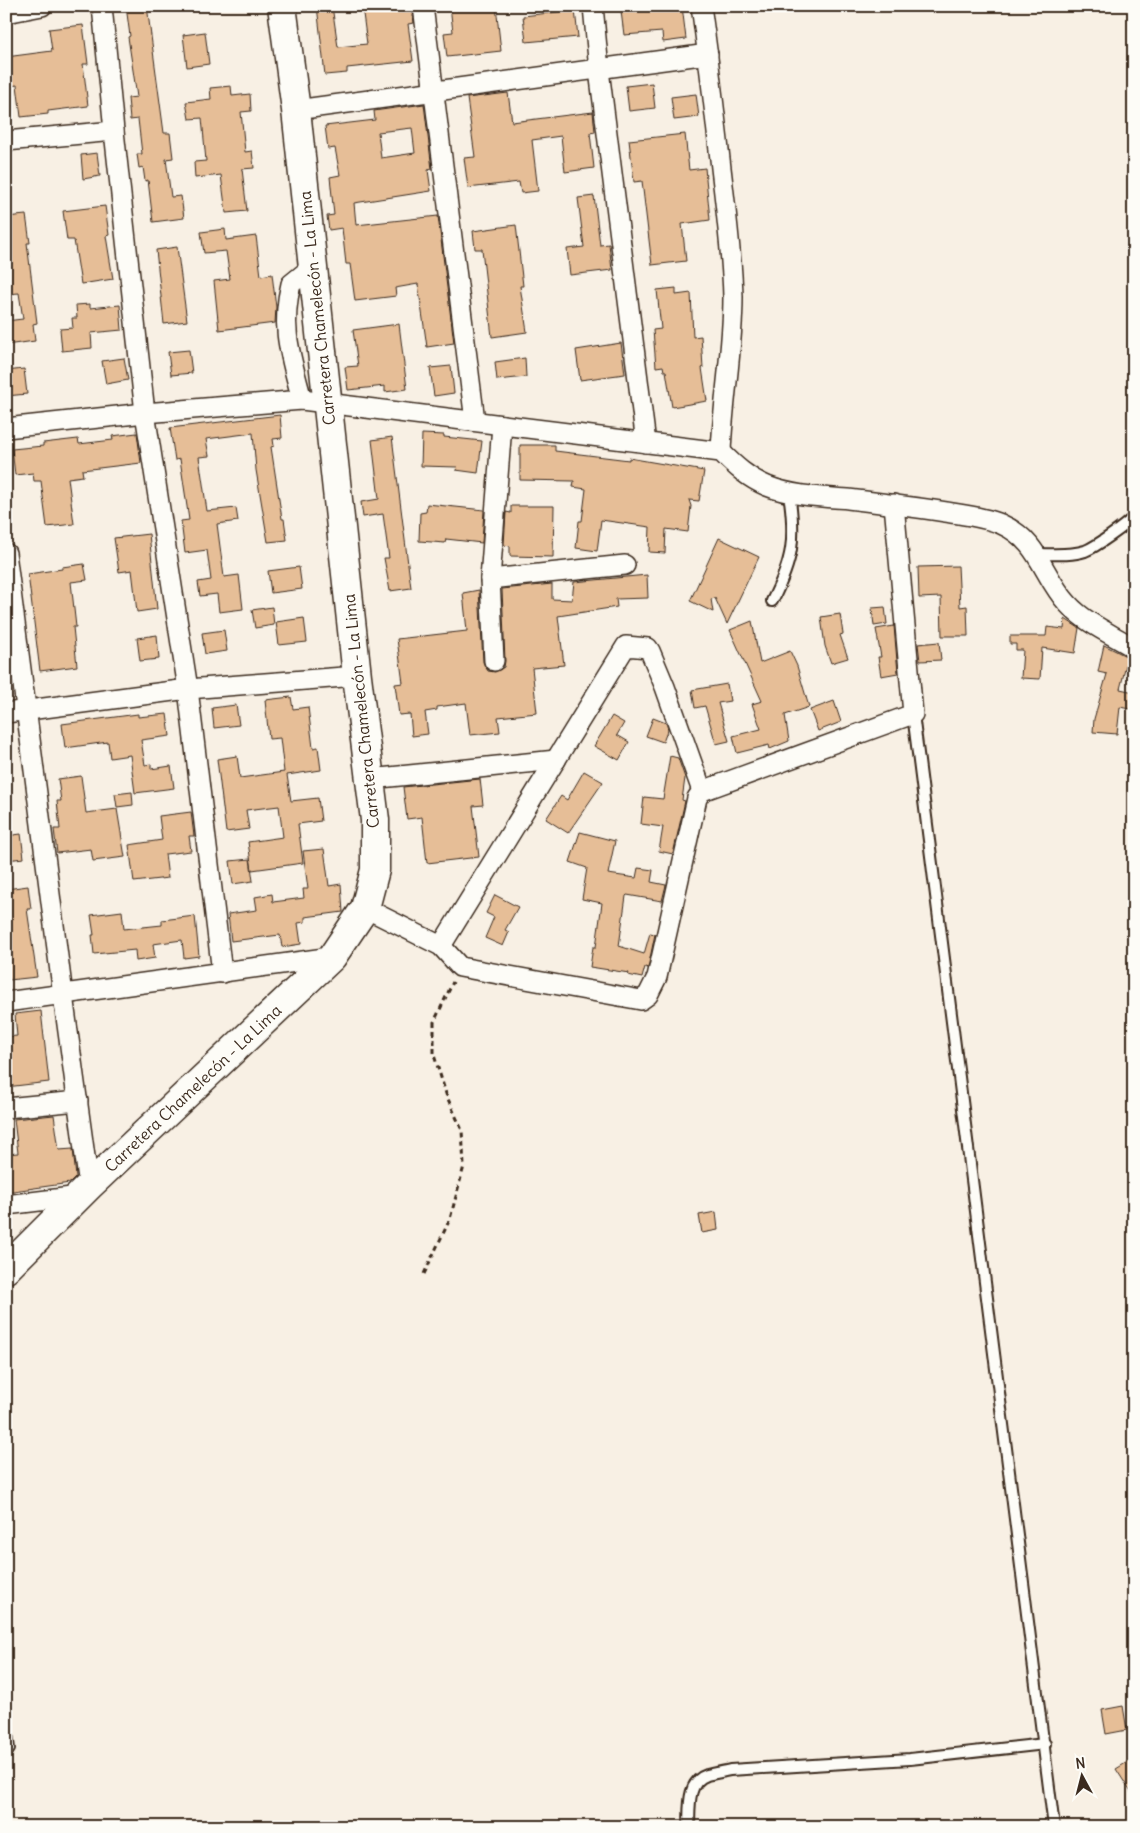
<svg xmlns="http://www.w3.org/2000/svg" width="1140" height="1833" viewBox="0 0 1140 1833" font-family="Delius,sans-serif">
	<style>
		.building { fill: #e6be97; stroke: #3b2a1e; fill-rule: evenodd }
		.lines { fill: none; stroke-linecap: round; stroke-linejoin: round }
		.lane-casing { stroke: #3b2a1e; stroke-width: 14 }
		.street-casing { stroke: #3b2a1e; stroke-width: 22 }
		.secondary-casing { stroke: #3b2a1e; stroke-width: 31 }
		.path { stroke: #3b2a1e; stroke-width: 3; stroke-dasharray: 5 4; stroke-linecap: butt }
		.lane { stroke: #fdfcf7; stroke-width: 10 }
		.street { stroke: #fdfcf7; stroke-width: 19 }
		.secondary { stroke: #fdfcf7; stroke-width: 28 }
		.labels { text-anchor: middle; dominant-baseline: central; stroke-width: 4.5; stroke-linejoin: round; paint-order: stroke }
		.street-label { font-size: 16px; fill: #3b2a1e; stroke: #fdfcf7 }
	</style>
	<rect width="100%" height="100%" fill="#f8f0e4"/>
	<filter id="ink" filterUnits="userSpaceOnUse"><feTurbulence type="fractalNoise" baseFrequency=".02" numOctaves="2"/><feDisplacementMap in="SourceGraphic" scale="10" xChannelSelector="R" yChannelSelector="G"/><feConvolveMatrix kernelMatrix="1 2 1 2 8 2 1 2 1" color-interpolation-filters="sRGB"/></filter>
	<g filter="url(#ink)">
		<g class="building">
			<polygon points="126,6 147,6 164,133 170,133 173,158 166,159 171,197 181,196 184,218 153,222 148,180 145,181 143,167 139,168 137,154 142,154 138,119 130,120 128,98 137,97 128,37 130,36"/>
			<polygon points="317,6 332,6 338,47 367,44 362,6 406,6 406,9 412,8 414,23 408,24 413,61 347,68 347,73 325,75"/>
			<polygon points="450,6 496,6 501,51 447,57 444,33 453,32"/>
			<polygon points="659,6 682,6 686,39 663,42 662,32 624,35 621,11"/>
			<polygon points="575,10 578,37 526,42 523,16"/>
			<polygon points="83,25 88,64 83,64 88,106 48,111 48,114 21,117 17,85 10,86 6,57 52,51 49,29"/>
			<polygon points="205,32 209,64 187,67 183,35"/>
			<polygon points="652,83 655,108 629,111 626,86"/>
			<polygon points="231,86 232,96 250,94 251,111 241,112 245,152 252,151 254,168 242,169 247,211 226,213 221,175 195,178 194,162 206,161 202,118 189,119 186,102 211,99 210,88"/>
			<polygon points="508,93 512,122 593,112 595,132 590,133 594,168 565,172 561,136 532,140 538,191 521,193 519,182 468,188 464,158 475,157 467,98"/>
			<polygon points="696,94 699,117 674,120 671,97"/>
			<path d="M424 104 432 169 428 170 431 191 354 203 356 225 438 216 454 343 427 347 418 284 395 288 396 296 355 301 350 264H346L342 228 329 230 327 216 334 215 330 177 340 175 335 148 328 149 325 126 375 120 374 111ZM412 128 415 153 381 158 378 132Z"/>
			<polygon points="685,134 689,170 705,168 710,220 682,224 686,261 652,265 642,181 634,182 629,140"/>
			<polygon points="97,153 100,176 83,179 81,155"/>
			<polygon points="594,196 600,245 609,244 612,270 570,275 567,249 584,247 578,198"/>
			<polygon points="105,206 109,235 106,236 113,279 81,284 74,240 67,240 63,211"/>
			<polygon points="26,215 30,243 27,243 37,323 33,324 35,341 6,345 6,321 23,319 19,293 6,294 6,217"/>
			<polygon points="516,225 523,286 520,286 527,332 492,337 482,249 475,249 473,231"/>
			<polygon points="225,229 226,240 256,236 261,276 272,274 276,307 275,323 219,330 214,281 230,279 226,251 204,253 201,232"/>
			<polygon points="177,247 187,321 164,324 156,250"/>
			<polygon points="676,288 676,295 691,293 693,337 701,336 703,368 702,368 707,401 672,407 666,371 664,371 663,366 656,367 653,330 661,329 657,290"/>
			<polygon points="90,304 90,308 120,305 122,330 91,333 92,348 62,351 60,329 73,328 72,318 77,318 76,305"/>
			<polygon points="399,324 407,389 385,392 385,386 348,390 345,367 358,366 353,330"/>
			<polygon points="621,343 625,374 580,380 576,350"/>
			<polygon points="189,350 192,373 171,375 168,352"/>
			<polygon points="124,358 128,380 106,384 102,361"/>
			<polygon points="525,358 526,377 497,380 495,362"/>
			<polygon points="451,366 454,393 434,396 430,368"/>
			<polygon points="24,369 27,394 6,396 6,371"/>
			<polygon points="280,415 282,438 273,439 274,446 271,447 282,519 284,519 287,540 268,542 256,470 253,433 206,439 209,456 199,457 207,511 236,508 238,521 217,524 224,577 239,575 243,609 219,612 217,594 200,596 198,582 211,580 207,550 185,553 181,521 189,520 180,459 175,460 170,428"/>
			<polygon points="137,433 141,463 82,470 83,476 68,478 74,524 47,527 41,481 34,481 33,473 15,475 12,449 43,446 43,443 78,439 79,444 113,440 112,436"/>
			<polygon points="422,434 444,435 444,437 482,441 478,473 456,470 457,467 421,466"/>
			<polygon points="392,437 411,588 390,591 384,558 389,558 383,514 363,517 361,502 379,499 372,440"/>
			<polygon points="520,445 555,445 555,451 629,460 629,458 704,471 699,501 689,500 691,506 688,532 666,529 665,553 649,552 650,527 601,520 597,551 576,548 579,521 582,521 586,489 573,487 574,481 520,480"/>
			<polygon points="427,504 484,510 482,543 446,539 445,543 419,541 420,513 426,512"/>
			<polygon points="511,506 554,506 553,557 510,556 510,546 504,545 506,512 511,513"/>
			<polygon points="149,534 157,609 137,612 132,570 119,572 114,538"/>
			<polygon points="719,538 759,557 727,624 715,598 711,599 713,612 690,601"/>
			<polygon points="84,564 87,580 71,582 76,627 73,627 77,666 40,671 28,574 62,569 62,567"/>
			<polygon points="958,566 960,607 967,606 968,636 942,636 941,597 919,598 918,567"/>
			<polygon points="299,567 302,589 271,593 268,571"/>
			<polygon points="647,575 648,598 616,599 617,607 558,616 564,665 532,668 537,713 498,717 500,732 470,735 466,703 437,707 437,710 425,712 428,734 412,736 410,714 399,715 395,684 403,683 397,639 467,631 463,593 479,590 483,662 488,671 495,672 504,667 505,661 502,589 552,584 552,599 572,600 574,582"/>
			<polygon points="272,607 274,625 255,628 252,610"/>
			<polygon points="885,607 887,624 874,626 872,608"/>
			<polygon points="840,614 843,634 840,635 848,658 831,663 825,646 821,617"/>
			<polygon points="304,618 307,642 279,645 276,622"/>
			<polygon points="1065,619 1079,628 1075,653 1042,648 1040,679 1021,678 1023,650 1016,650 1016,644 1010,644 1010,636 1046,636 1047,627 1064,629"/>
			<polygon points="752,621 760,663 790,651 797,666 809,707 785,715 789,741 770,749 769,745 737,753 733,736 761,729 752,704 762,701 730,630"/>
			<polygon points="894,626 898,673 881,676 878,657 881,657 876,629"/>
			<polygon points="224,630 227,651 205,654 202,633"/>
			<polygon points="157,635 159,659 140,661 137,638"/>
			<polygon points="939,642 941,660 920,661 918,644"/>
			<polygon points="1104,645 1128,657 1120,689 1134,692 1134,710 1120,707 1117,734 1093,732 1094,719 1107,674 1098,672"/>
			<polygon points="727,684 730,701 718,703 729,741 716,744 705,706 695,708 692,690"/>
			<polygon points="291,697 293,709 308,707 313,748 318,747 321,770 287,775 291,801 318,798 321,821 298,824 303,863 252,870 248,842 283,837 279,806 246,810 249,829 226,832 217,759 237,756 240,778 284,772 280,738 269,739 265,700"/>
			<polygon points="834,701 841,722 818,731 810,710"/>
			<polygon points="236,705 239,725 214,728 212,708"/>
			<polygon points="138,714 138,717 167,714 170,736 141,740 145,765 151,764 151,769 171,766 174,788 135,793 130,755 110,758 108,742 65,748 62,724"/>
			<polygon points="612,716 624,723 617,735 629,742 619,760 594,746"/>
			<polygon points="653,718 666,723 668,729 663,742 646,736"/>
			<polygon points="670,756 678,758 685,778 682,800 685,801 673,854 659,851 663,827 641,824 644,797 663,799"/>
			<polygon points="584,771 603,782 568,833 546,819 561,796 567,800"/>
			<polygon points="81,776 86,813 117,809 125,857 93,861 91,849 57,853 54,829 60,829 57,801 61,801 58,779"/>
			<polygon points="480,779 483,805 473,806 479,857 427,863 422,817 407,819 403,787"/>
			<polygon points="132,792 133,805 117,807 115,794"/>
			<polygon points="191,812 194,836 189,836 191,851 165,854 168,878 134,882 129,845 162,840 159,816"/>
			<polygon points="580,832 615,841 608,874 636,878 638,868 653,870 651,882 666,885 662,901 627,895 626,896 619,946 644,954 650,933 655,934 648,968 645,967 642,978 628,975 629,973 590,967 593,947 596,947 602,903 582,899 587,868 570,862"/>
			<polygon points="21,834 24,858 6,860 6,836"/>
			<polygon points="324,849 329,886 341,884 343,912 305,917 305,922 298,923 301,944 282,947 280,935 231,941 228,914 257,910 255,897 272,894 273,902 304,898 303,889 308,889 303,851"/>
			<polygon points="250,859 253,881 233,884 230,861"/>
			<polygon points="28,886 31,909 27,909 37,977 9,980 6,958 6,889"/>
			<polygon points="495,895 518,907 505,930 509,932 503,946 485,938 494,917 486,913"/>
			<polygon points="122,911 124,929 162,925 162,920 195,916 199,956 184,958 182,940 153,944 155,958 136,961 135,950 94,954 92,935 94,935 91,915"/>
			<polygon points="41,1011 49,1082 6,1087 6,1037 17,1036 15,1014"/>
			<polygon points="54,1115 59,1150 73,1149 76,1177 70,1183 6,1192 6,1154 18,1153 14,1119"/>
			<polygon points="716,1212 718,1230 702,1233 699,1215"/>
			<polygon points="1123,1706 1127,1730 1106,1734 1102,1710"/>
			<polygon points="1134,1758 1134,1797 1116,1769"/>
		</g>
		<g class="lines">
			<g class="lane-casing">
				<g id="lane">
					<path d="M1037 554C1052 554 1070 556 1085 551 1096 547 1126 525 1134 517"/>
					<path d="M772 601C793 560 796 539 789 493"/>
					<polyline points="913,714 1054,1827"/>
					<polyline points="6,1725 9,1749 6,1753"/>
					<path d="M689 1827C690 1809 686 1782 707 1775 714 1773 722 1772 730 1770L910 1759 1045 1744"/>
				</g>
			</g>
			<g class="street-casing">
				<g id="street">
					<polyline points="102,6 114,131 145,413 188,689 222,973"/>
					<polyline points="423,6 475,421"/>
					<polyline points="593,6 599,70 646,443"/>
					<path d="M701 6C709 60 715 114 721 168 726 211 732 254 733 297 733 349 723 400 721 452"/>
					<polyline points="6,13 42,6"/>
					<polyline points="296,110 708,54"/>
					<polyline points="6,141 114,131"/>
					<path d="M302 400C291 357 280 328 291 284L312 267"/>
					<path d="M6 428 145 413 302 400 721 452C735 466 748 478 767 486 792 496 821 497 848 499 881 503 913 507 946 512 964 515 984 517 1001 524 1040 541 1042 576 1068 604 1084 622 1113 635 1134 648"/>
					<polyline points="6,553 63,995 89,1186"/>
					<polyline points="490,579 625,565"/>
					<polyline points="494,661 490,579 502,425"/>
					<polyline points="6,713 188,689 357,676"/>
					<polyline points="370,779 556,760"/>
					<polyline points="365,908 441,946 460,967 641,1000 648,995 657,977 697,798 702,791 913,714 894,504"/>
					<polyline points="441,946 626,646 648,648 650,651 665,687 702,791"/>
					<polyline points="6,1002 332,957"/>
					<polyline points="6,1108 78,1101"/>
					<polyline points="6,1205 80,1196"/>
				</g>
			</g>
			<g class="secondary-casing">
				<g id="secondary">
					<path id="s1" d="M6 1269 89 1186 332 957 365 908 375 870V820L357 676 296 110 282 6"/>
				</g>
			</g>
			<polyline class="path" points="424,1274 450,1219 464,1166 462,1130 447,1097 434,1055 434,1022 453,982"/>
			<use href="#lane" class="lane"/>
			<use href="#street" class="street"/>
			<use href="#secondary" class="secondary"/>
		</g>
	</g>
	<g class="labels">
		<g class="street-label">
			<text transform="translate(317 308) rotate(-96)">Carretera Chamelecón - La Lima</text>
			<text transform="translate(361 711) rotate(-96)">Carretera Chamelecón - La Lima</text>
			<text stroke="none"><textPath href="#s1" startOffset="260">Carretera Chamelecón - La Lima</textPath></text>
		</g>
	</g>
	<rect width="1140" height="1833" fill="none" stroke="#fdfcf7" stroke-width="25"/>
	<rect x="12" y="12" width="1115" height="1808" fill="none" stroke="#3b2a1e" stroke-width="2" filter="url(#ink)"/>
	<g transform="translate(1082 1776) rotate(353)" stroke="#fdfcf7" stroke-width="4" paint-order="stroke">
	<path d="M0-4L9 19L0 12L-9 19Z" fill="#3b2a1e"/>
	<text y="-8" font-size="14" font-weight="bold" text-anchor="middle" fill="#3b2a1e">N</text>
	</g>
</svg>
